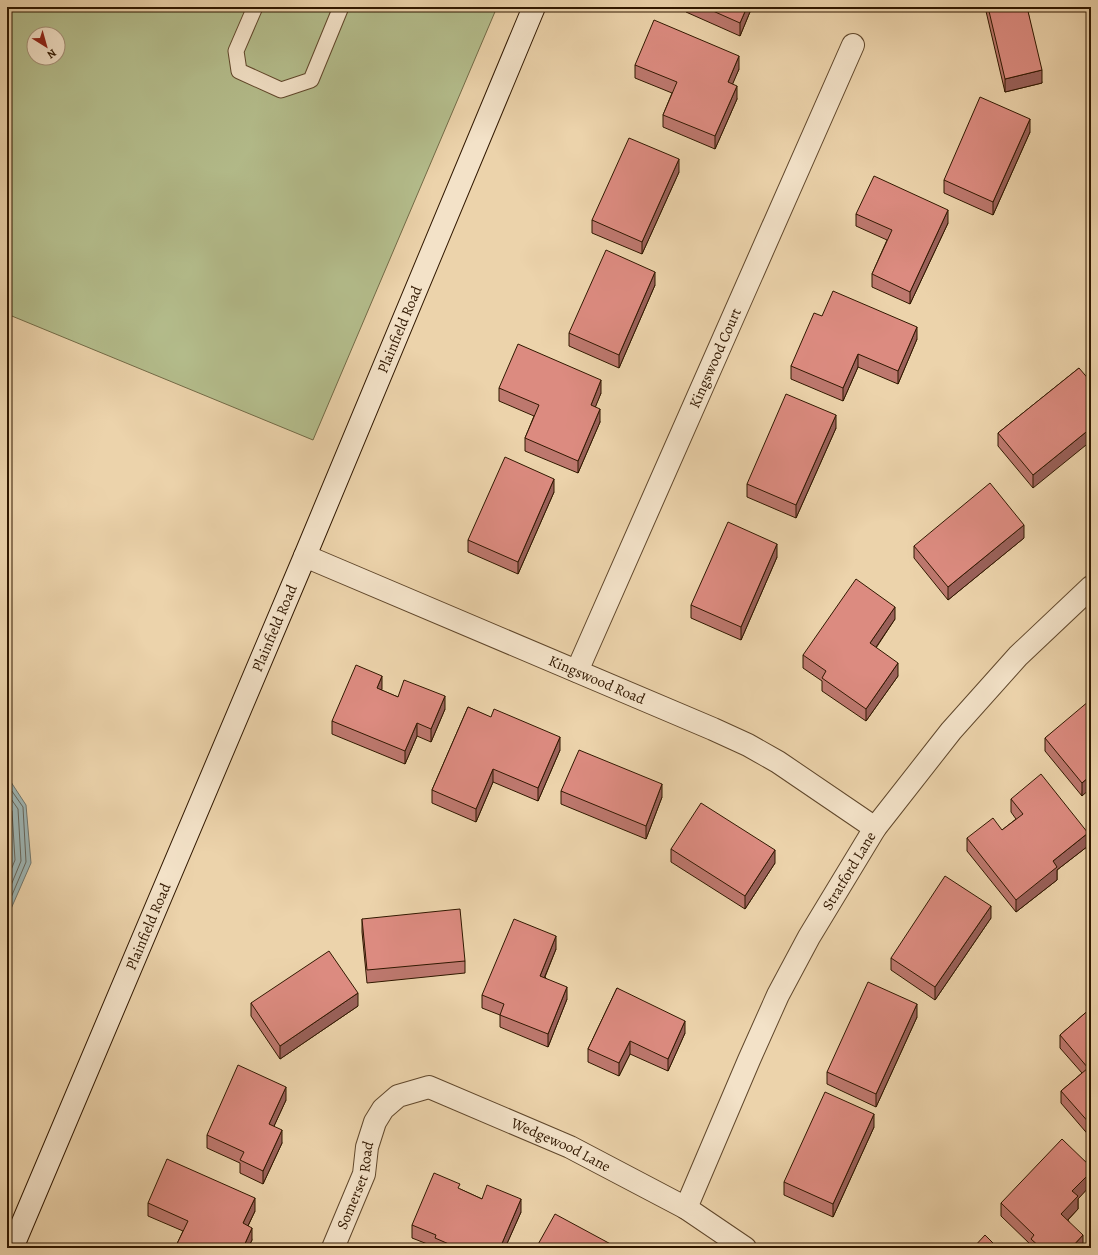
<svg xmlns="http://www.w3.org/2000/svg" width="1098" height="1255" viewBox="0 0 1098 1255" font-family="Alegreya,serif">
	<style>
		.green { fill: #b4bd8c; stroke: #726a46; fill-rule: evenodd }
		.water { fill: #9db5b4; stroke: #72766c }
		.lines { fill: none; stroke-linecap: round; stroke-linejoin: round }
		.shore { stroke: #67665a; stroke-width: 1 }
		.service-casing { stroke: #60472b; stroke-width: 17 }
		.minor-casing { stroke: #60472b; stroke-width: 24 }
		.secondary-casing { stroke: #311800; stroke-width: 24 }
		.service { stroke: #f3e2c8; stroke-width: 15 }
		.minor { stroke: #f3e2c8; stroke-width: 22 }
		.secondary { stroke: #f3e2c8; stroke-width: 22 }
		.wall { fill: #bd786e; stroke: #311800 }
		.shaded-wall { fill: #9a615a; stroke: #311800 }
		.building { fill: #dc8b80; stroke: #311800 }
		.labels { text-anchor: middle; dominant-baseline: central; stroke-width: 4; stroke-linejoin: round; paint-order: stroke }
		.street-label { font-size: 15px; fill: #311800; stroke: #f3e2c8 }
	</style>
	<rect width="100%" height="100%" fill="#ecd3ab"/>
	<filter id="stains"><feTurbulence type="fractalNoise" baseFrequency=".005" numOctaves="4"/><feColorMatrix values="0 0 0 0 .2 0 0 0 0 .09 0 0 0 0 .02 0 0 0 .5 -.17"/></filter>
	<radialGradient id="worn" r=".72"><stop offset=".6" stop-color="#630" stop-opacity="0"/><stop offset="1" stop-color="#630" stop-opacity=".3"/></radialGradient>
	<path class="green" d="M7 7H497L313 440 7 314ZM34 34H58V58H34Z"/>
	<polygon class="water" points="7,779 9,779 26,805 31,863 7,918"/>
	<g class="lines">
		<g class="shore">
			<polyline points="7,784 23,807 26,862 7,907"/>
			<polyline points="7,793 18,809 21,861 7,895"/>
			<polyline points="7,803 12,811 15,860 7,880"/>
		</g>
		<g class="service-casing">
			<polyline id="service" points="255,7 236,51 239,71 281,90 311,80 341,7"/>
		</g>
		<g class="minor-casing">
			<g id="minor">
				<path id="s1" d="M305 556 713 729 748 745 778 762 875 828"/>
				<path id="s2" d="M577 671 853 45"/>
				<path id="s3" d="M686 1208 749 1060 778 995 809 937 875 828 951 731 1018 656 1091 587"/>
				<path id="s4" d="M333 1248 364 1174 367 1147 375 1122 383 1109 398 1096 429 1087 570 1147 686 1208 745 1248"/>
			</g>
		</g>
		<g class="secondary-casing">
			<g id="secondary">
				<path id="s5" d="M12 1248 305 556 534 7"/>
			</g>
		</g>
		<use href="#service" class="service"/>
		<use href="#minor" class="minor"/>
		<use href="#secondary" class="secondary"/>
	</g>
	<g class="wall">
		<polygon points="686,7 752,7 740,36 686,12"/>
		<polygon points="985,7 1027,7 1042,83 1005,92"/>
		<polygon points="635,65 739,69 732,84 737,99 715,149 663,127 663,115 672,93 635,78"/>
		<polygon points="1030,132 993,215 944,193 944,180"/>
		<polygon points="679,172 642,254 592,233 592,220"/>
		<polygon points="856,214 948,223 910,304 872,287 872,274 887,240 856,226"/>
		<polygon points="655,285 619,368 569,346 569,333"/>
		<polygon points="822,316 917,339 898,384 858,367 843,401 791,379 791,366"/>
		<polygon points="1079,368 1033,488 998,446 998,433"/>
		<polygon points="499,388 601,393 595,407 600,422 578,473 525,451 525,438 534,416 499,401"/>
		<polygon points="836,428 796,518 747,497 747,484"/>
		<polygon points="554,492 518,574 468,552 468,540"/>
		<polygon points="1024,538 948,600 914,558 914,546"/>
		<polygon points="777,557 741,640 691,618 691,605"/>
		<polygon points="895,619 876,648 898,676 866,721 822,691 822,681 803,668 803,655"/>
		<polygon points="382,689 381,690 398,697 445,709 431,742 417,736 405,764 332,734 332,721"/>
		<polygon points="1091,703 1082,796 1045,751 1045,738"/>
		<polygon points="468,707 560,750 538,801 493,782 476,822 432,803 432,790"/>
		<polygon points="561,791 662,797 646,839 561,804"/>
		<polygon points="1011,799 1088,846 1057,870 1057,880 1016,912 967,851 967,838 1002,830 1016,819 1011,812"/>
		<polygon points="671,849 775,863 745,909 671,862"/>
		<polygon points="991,918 935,1000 891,970 891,958"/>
		<polygon points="362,919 465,961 465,973 367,983 362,932"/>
		<polygon points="556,949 545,977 567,999 548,1047 500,1027 500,1015 482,1008 482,995"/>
		<polygon points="617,988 685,1033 668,1071 630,1054 619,1076 588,1062 588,1049"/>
		<polygon points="251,1003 358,1006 280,1059 251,1016"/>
		<polygon points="1091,1008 1091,1138 1061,1103 1061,1091 1082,1073 1060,1048 1060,1035"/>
		<polygon points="917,1017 876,1107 827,1084 827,1072"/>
		<polygon points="286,1100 274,1126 282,1143 263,1184 240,1173 240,1163 207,1148 207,1135"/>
		<polygon points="874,1127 833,1217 784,1195 784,1182"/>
		<polygon points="460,1189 482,1199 521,1212 505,1248 435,1248 435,1247 412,1238 412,1225"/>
		<polygon points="1078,1199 1078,1209 1068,1220 1083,1247 1083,1248 1031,1248 1031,1245 1001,1216 1001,1203"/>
		<polygon points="148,1203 255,1211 248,1226 252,1240 248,1248 175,1248 183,1231 148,1216"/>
	</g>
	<g class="shaded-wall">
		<polygon points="747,7 752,7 740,36 740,23"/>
		<polygon points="739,56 739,69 728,95 728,82"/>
		<polygon points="1042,70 1042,83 1005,92 1005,79"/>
		<polygon points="737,86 737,99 715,149 715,136"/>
		<polygon points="1030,119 1030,132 993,215 993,202"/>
		<polygon points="679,159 679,172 642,254 642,242"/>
		<polygon points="948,210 948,223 910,304 910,292"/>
		<polygon points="655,272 655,285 619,368 619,355"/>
		<polygon points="917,327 917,339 898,384 898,371"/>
		<polygon points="858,354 858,367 843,401 843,388"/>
		<polygon points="601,380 601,393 591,418 591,405"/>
		<polygon points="600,409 600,422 578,473 578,461"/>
		<polygon points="836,415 836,428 796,518 796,505"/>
		<polygon points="1091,428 1091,441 1033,488 1033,475"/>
		<polygon points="554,479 554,492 518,574 518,562"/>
		<polygon points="1024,525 1024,538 948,600 948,587"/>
		<polygon points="777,544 777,557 741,640 741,627"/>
		<polygon points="895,607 895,619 870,656 870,643"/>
		<polygon points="898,663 898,676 866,721 866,709"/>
		<polygon points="382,676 382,689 377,701 377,688"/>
		<polygon points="445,696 445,709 431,742 431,729"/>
		<polygon points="417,723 417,736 405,764 405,751"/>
		<polygon points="560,737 560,750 538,801 538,788"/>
		<polygon points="493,769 493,782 476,822 476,809"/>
		<polygon points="1091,775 1091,788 1082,796 1082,783"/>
		<polygon points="662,784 662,797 646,839 646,826"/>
		<polygon points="1088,833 1088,846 1057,870 1057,880 1016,912 1016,900 1053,861"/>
		<polygon points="775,850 775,863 745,909 745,896"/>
		<polygon points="991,906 991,918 935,1000 935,987"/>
		<polygon points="556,936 556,949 540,988 540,976"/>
		<polygon points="567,987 567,999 548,1047 548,1034"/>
		<polygon points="358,993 358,1006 280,1059 280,1046"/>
		<polygon points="917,1004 917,1017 876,1107 876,1094"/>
		<polygon points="685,1021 685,1033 668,1071 668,1059"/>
		<polygon points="630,1041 630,1054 619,1076 619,1063"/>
		<polygon points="286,1087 286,1100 269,1137 269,1124"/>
		<polygon points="874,1114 874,1127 833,1217 833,1204"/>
		<polygon points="282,1130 282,1143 263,1184 263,1171"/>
		<polygon points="1091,1172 1091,1185 1078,1199 1078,1209 1061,1227 1061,1214 1072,1191"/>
		<polygon points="255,1198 255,1211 243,1236 243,1223"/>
		<polygon points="521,1199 521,1212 505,1248 500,1248"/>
		<polygon points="252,1228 252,1240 248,1248 243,1248"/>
		<polygon points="1083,1235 1083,1248 1071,1248"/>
	</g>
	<g class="building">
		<polygon points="704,7 747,7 740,23"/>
		<polygon points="988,7 1027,7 1042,70 1005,79"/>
		<polygon points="654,20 739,56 728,82 737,86 715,136 663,115 677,82 635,65"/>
		<polygon points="980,97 1030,119 993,202 944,180"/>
		<polygon points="629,138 679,159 642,242 592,220"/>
		<polygon points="874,176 948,210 910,292 872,274 892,230 856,214"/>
		<polygon points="606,250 655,272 619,355 569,333"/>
		<polygon points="833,291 917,327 898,371 858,354 843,388 791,366 814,313 822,316"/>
		<polygon points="518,344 601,380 591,405 600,409 578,461 525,438 539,405 499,388"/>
		<polygon points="1079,368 1091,382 1091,428 1033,475 998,433"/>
		<polygon points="786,394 836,415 796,505 747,484"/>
		<polygon points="505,457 554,479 518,562 468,540"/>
		<polygon points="990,483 1024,525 948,587 914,546"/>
		<polygon points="728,522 777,544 741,627 691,605"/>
		<polygon points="856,579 895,607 870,643 898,663 866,709 822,678 826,671 803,655"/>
		<polygon points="356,665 382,676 377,688 398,697 404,680 445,696 431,729 417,723 405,751 332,721"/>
		<polygon points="1089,701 1091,703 1091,775 1082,783 1045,738"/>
		<polygon points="468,707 491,717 494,709 560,737 538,788 493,769 476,809 432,790"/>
		<polygon points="579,750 662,784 646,826 561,791"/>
		<polygon points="1041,774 1088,833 1053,861 1057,867 1016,900 967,838 993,818 1002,830 1023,814 1011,799"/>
		<polygon points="701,803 775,850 745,896 671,849"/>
		<polygon points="945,876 991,906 935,987 891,958"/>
		<polygon points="460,909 465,961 367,970 362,919"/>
		<polygon points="514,919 556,936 540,976 567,987 548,1034 500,1015 504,1004 482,995"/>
		<polygon points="329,951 358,993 280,1046 251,1003"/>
		<polygon points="868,982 917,1004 876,1094 827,1072"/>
		<polygon points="617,988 685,1021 668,1059 630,1041 619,1063 588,1049"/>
		<polygon points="1091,1008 1091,1125 1061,1091 1088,1068 1060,1035"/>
		<polygon points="238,1065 286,1087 269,1124 282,1130 263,1171 240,1160 244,1152 207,1135"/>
		<polygon points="825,1092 874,1114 833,1204 784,1182"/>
		<polygon points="1062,1139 1091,1167 1091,1172 1072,1191 1078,1196 1061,1214 1083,1235 1071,1248 1041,1248 1031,1239 1034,1235 1001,1203"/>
		<polygon points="167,1159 255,1198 243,1223 252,1228 243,1248 175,1248 188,1221 148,1203"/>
		<polygon points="434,1173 460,1184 458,1188 482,1199 487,1185 521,1199 500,1248 458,1248 435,1238 436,1235 412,1225"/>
		<polygon points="555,1214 618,1248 536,1248"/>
		<polygon points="985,1235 998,1248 973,1248"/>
	</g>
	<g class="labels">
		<g class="street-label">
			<text stroke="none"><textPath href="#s5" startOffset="997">Plainfield Road</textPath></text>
			<text stroke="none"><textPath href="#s2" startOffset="342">Kingswood Court</textPath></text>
			<text stroke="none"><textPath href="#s5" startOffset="673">Plainfield Road</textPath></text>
			<text stroke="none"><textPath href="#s1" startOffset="317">Kingswood Road</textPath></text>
			<text stroke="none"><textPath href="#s3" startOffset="375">Stratford Lane</textPath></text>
			<text stroke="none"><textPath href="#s5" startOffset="349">Plainfield Road</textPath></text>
			<text stroke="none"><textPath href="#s4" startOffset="345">Wedgewood Lane</textPath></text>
			<text stroke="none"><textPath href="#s4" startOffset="67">Somerset Road</textPath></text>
		</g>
	</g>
	<rect width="1098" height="1255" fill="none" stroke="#ecd3ab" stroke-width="24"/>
	<rect x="8" y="8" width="1082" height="1239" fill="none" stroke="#311800" stroke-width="2"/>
	<rect x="12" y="12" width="1074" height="1231" fill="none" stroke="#311800"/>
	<g transform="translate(46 46) rotate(143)"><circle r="19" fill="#f3e2c8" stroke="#a59178"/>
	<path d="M0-3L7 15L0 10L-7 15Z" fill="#8f2418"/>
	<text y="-6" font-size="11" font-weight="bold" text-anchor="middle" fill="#311800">N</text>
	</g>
	<rect width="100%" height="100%" filter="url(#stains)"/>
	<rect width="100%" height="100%" fill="url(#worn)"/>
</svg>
